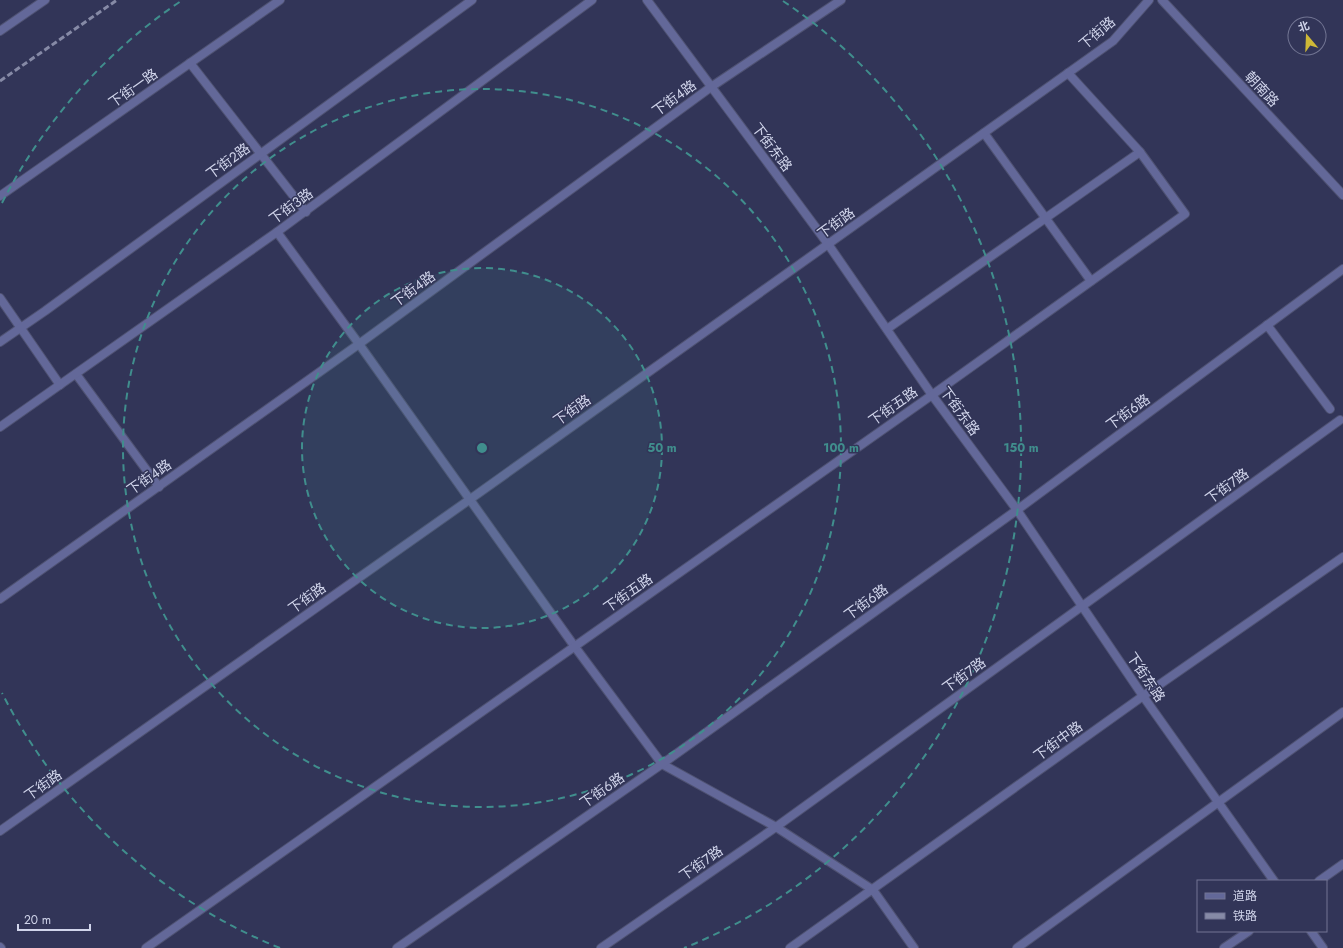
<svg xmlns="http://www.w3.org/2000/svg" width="1343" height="948" viewBox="0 0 1343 948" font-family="Jost,'Noto Sans SC',sans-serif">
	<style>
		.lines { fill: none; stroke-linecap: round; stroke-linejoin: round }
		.service-casing { stroke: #4f5272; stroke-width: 10 }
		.minor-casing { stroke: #4f5272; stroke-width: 10 }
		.tertiary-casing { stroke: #4f5272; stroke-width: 10 }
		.service { stroke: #636899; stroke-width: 8 }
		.minor { stroke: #636899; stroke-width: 8 }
		.tertiary { stroke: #636899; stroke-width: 8 }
		.rail { stroke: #868aa6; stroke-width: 3; stroke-dasharray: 6 3; stroke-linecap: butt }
		.ring { fill: none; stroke: #408e8d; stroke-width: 2; stroke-dasharray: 7 5 }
		.labels { text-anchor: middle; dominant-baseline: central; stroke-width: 3; stroke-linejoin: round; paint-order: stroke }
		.street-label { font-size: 14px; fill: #d1d5eb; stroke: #323558 }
		.centre { fill: #408e8d; stroke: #323558; stroke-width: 2 }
		.ring-label { font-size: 12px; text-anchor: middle; font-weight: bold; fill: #408e8d; stroke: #323558; stroke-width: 3; stroke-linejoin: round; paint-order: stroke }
	</style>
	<rect width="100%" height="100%" fill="#323558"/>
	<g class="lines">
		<g class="service-casing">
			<polyline id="service" points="1267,325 1330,409"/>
		</g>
		<g class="minor-casing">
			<g id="minor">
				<polyline points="647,0 828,244 932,395 1017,510 1143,696 1274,881"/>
				<polyline points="0,31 45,0"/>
				<polyline points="190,63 306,212"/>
				<polyline points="984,133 1091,281"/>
				<polyline points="0,196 280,0"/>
				<polyline points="277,232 359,344 575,647 662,764 776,827 873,890 914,948"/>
				<polyline points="0,298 60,385"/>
				<polyline points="887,329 1140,152"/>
				<polyline points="0,342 45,311 472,0"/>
				<polyline points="76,374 159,487"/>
				<polyline points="0,427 277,232 592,0"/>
				<polyline points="0,599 359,344 711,87 841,0"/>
				<polyline points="0,831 469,500 1113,41 1149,0"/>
				<polyline points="1319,881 1343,864"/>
				<polyline points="1311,931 1323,948"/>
				<polyline points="0,947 1,948"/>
				<polyline points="146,948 932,395 1185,214 1140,152 1068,73"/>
				<polyline points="397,948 662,764 1017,510 1343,269"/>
				<polyline points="601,948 776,827 1340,420"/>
				<polyline points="1017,948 1343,712"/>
				<polyline points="1224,948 1249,931"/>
			</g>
		</g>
		<g class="tertiary-casing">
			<g id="tertiary">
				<polyline points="1162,0 1343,195"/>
				<polyline points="790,948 1143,696 1343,557"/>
			</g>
		</g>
		<use href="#service" class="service"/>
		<use href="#minor" class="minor"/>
		<use href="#tertiary" class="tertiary"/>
		<polyline class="rail" points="0,81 117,0"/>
	</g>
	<circle cx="482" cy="448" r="180" fill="#408e8d" fill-opacity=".12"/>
	<g class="ring">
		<circle cx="482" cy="448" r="180"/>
		<circle cx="482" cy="448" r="359"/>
		<path d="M280 948A539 539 0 0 1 2 693M2 203A539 539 0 0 1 181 1M783 1A539 539 0 0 1 684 948"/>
	</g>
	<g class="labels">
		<g class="street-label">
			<text transform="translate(1097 33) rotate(-40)">下街路</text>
			<text transform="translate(133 88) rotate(-35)">下街一路</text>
			<text transform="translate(1262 89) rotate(47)">朝南路</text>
			<text transform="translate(674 98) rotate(-36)">下街4路</text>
			<text transform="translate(772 147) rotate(53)">下街东路</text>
			<text transform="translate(228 161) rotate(-36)">下街2路</text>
			<text transform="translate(291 206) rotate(-36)">下街3路</text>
			<text transform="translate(836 223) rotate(-36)">下街路</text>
			<text transform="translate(413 289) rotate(-36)">下街4路</text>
			<text transform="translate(893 406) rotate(-35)">下街五路</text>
			<text transform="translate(572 410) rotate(-35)">下街路</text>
			<text transform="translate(960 411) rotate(54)">下街东路</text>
			<text transform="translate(1128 412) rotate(-36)">下街6路</text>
			<text transform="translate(149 477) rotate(-35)">下街4路</text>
			<text transform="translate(1227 486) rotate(-36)">下街7路</text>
			<text transform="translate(628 593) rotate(-35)">下街五路</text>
			<text transform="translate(307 598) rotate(-35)">下街路</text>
			<text transform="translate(866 602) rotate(-36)">下街6路</text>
			<text transform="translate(964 675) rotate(-36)">下街7路</text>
			<text transform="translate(1146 677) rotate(56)">下街东路</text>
			<text transform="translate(1058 741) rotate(-36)">下街中路</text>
			<text transform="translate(43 785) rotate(-35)">下街路</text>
			<text transform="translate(602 790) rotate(-35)">下街6路</text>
			<text transform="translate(701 863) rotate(-35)">下街7路</text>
		</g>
	</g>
	<circle cx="482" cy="448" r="6" class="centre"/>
	<g class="ring-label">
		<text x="662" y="452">50 m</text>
		<text x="841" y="452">100 m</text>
		<text x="1021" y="452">150 m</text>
	</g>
	<rect x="1197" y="880" width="130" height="52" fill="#323558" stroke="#727593"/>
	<rect x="1205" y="893" width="20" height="6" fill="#636899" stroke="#727593"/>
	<text x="1233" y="900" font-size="12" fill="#d1d5eb">道路</text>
	<rect x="1205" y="913" width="20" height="6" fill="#868aa6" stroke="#727593"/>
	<text x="1233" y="920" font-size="12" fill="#d1d5eb">铁路</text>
	<g transform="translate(1307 36) rotate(341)"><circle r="19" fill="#323558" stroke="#727593"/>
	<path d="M0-3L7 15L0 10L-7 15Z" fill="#ceb837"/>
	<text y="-6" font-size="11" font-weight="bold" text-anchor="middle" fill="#d1d5eb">北</text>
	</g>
	<path d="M18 924v6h72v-6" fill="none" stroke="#d1d5eb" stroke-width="2"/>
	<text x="24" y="924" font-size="12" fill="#d1d5eb" stroke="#323558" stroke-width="3" paint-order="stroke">20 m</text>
</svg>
